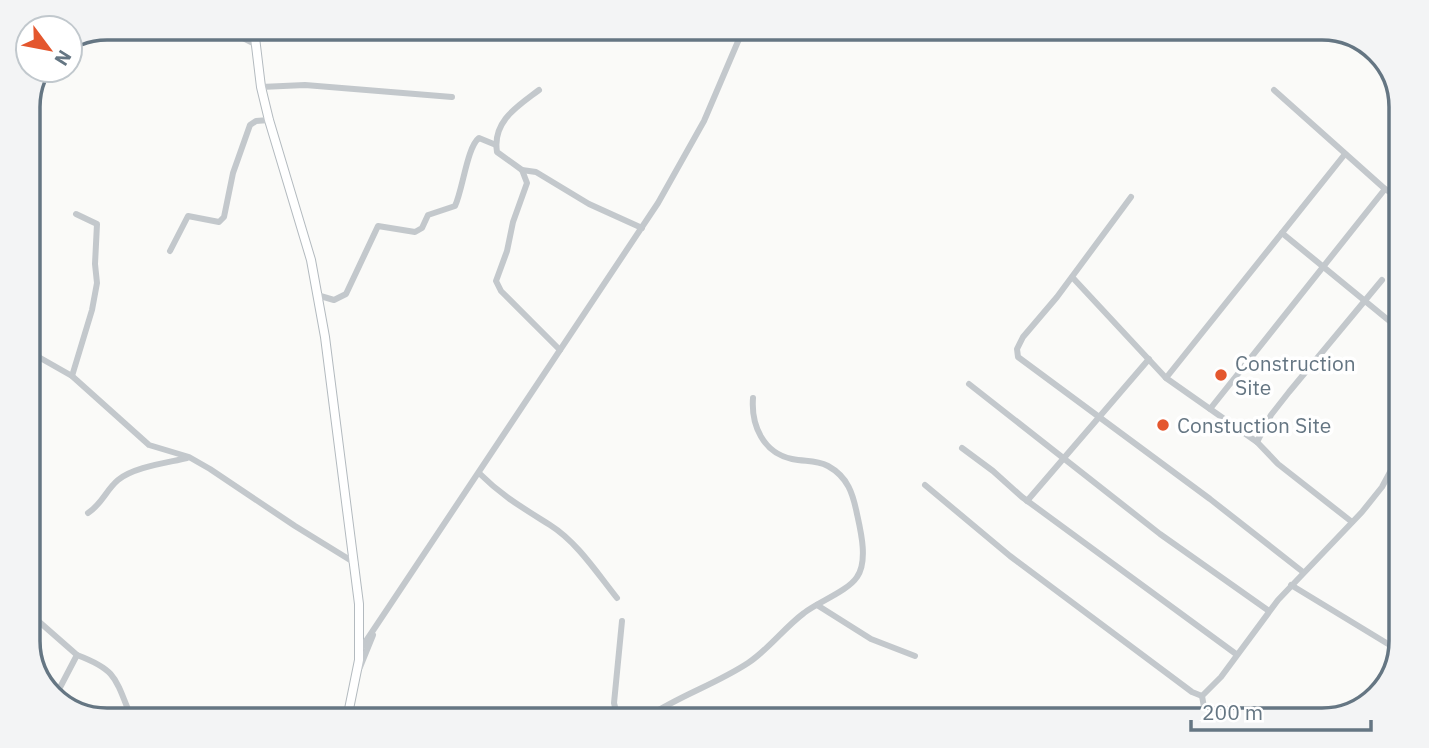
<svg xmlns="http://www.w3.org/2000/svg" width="1429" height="748" viewBox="0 0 1429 748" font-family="'IBM Plex Sans',sans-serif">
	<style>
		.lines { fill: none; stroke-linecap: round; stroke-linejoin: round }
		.secondary-casing { stroke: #b3babf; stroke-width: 10 }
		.street { stroke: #c3c8cc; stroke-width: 6 }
		.secondary { stroke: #fff; stroke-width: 8 }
		.poi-dot { fill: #e4572e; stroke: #fff; stroke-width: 2.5 }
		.labels { text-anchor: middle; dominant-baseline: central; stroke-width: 7; stroke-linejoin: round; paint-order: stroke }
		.poi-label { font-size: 21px; fill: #657683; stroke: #fff; text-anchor: start }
		.rim { fill: none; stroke: #657683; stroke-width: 3.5 }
	</style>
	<rect width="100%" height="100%" fill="#fafaf8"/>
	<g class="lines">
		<g class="secondary-casing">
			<polyline id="secondary" points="254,29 261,87 269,120 311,260 325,337 359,604 359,660 348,714"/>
		</g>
		<g class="street">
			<polyline points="225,29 255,44"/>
			<polyline points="261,87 305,85 452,97"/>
			<path d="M539 90C518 106 492 121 497 152L522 170 536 172 589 204 642 228"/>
			<polyline points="1274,90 1385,189 1399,198"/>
			<polyline points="522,170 527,183 513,222 507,251 496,281 501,291 560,350"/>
			<polyline points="1131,197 1057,297 1023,337 1017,349 1018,357 1210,499 1303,572"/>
			<polyline points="1282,233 1398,328"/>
			<polyline points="170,251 188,216 219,222 224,217 233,173 250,125 256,121 269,120"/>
			<polyline points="1073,278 1166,378 1257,442 1278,464 1352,522"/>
			<path d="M317 295 334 300 346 294 378 226 415 232 422 228 428 215 455 206C463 189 467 147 479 138L496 145"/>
			<polyline points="28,351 72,376 149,445 189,457 210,469 295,526 355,563"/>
			<polyline points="72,376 92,310 97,283 95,264 97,224 76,214"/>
			<polyline points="1166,378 1345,154"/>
			<polyline points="969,384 1160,534 1269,611"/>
			<polyline points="1210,409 1385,189"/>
			<polyline points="1257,442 1271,415 1289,392 1382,280"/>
			<polyline points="962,448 993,471 1022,497 1236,654"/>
			<path d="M479 473C502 496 523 508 550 525 577 542 597 573 617 598"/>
			<polyline points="925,485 1010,556 1192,692 1202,696"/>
			<polyline points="1027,501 1149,359"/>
			<path d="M88 513C102 504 106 490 118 480 134 467 166 463 187 458"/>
			<polyline points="1291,585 1393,647"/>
			<polyline points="817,605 871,639 915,656"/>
			<polyline points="28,612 77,655"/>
			<polyline points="360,650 658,203 704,121 742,32"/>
			<polyline points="360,667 373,635"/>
			<path d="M55 697 77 655C114 669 115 676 129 712"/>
			<polyline points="621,715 616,711 614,703 622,621"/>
			<path d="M649 716C681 695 716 684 748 663 769 649 784 628 804 613 818 602 848 591 857 577 868 561 861 532 857 514 853 494 848 477 828 466 815 459 806 462 792 459 763 453 751 425 753 398"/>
			<polyline points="1199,719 1204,707 1202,696 1221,677 1278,600 1362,512 1382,487 1396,461"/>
		</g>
		<use href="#secondary" class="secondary"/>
	</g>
	<g class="poi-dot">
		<circle cx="1221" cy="375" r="7"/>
		<circle cx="1163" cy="425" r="7"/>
	</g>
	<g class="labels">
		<g class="poi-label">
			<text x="1235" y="363">Construction<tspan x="1235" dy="24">Site</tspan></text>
			<text x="1177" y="425">Constuction Site</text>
		</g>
	</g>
	<path d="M0 0H1429V748H0ZM107 40H1322A67 67 0 0 1 1389 107V641A67 67 0 0 1 1322 708H107A67 67 0 0 1 40 641V107A67 67 0 0 1 107 40Z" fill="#f3f4f5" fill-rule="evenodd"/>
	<path class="rim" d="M107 40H1322A67 67 0 0 1 1389 107V641A67 67 0 0 1 1322 708H107A67 67 0 0 1 40 641V107A67 67 0 0 1 107 40Z"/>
	<g transform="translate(49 49) rotate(122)"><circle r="33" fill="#ffffff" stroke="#c1c8cd" stroke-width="2"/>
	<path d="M0-5L12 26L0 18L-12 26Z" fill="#e4572e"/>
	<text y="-10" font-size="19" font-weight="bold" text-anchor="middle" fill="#657683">N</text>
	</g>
	<path d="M1191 720v10h180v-10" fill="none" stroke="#657683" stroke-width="3.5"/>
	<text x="1202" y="720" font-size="21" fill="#657683" stroke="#ffffff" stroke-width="5" paint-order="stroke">200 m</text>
</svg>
